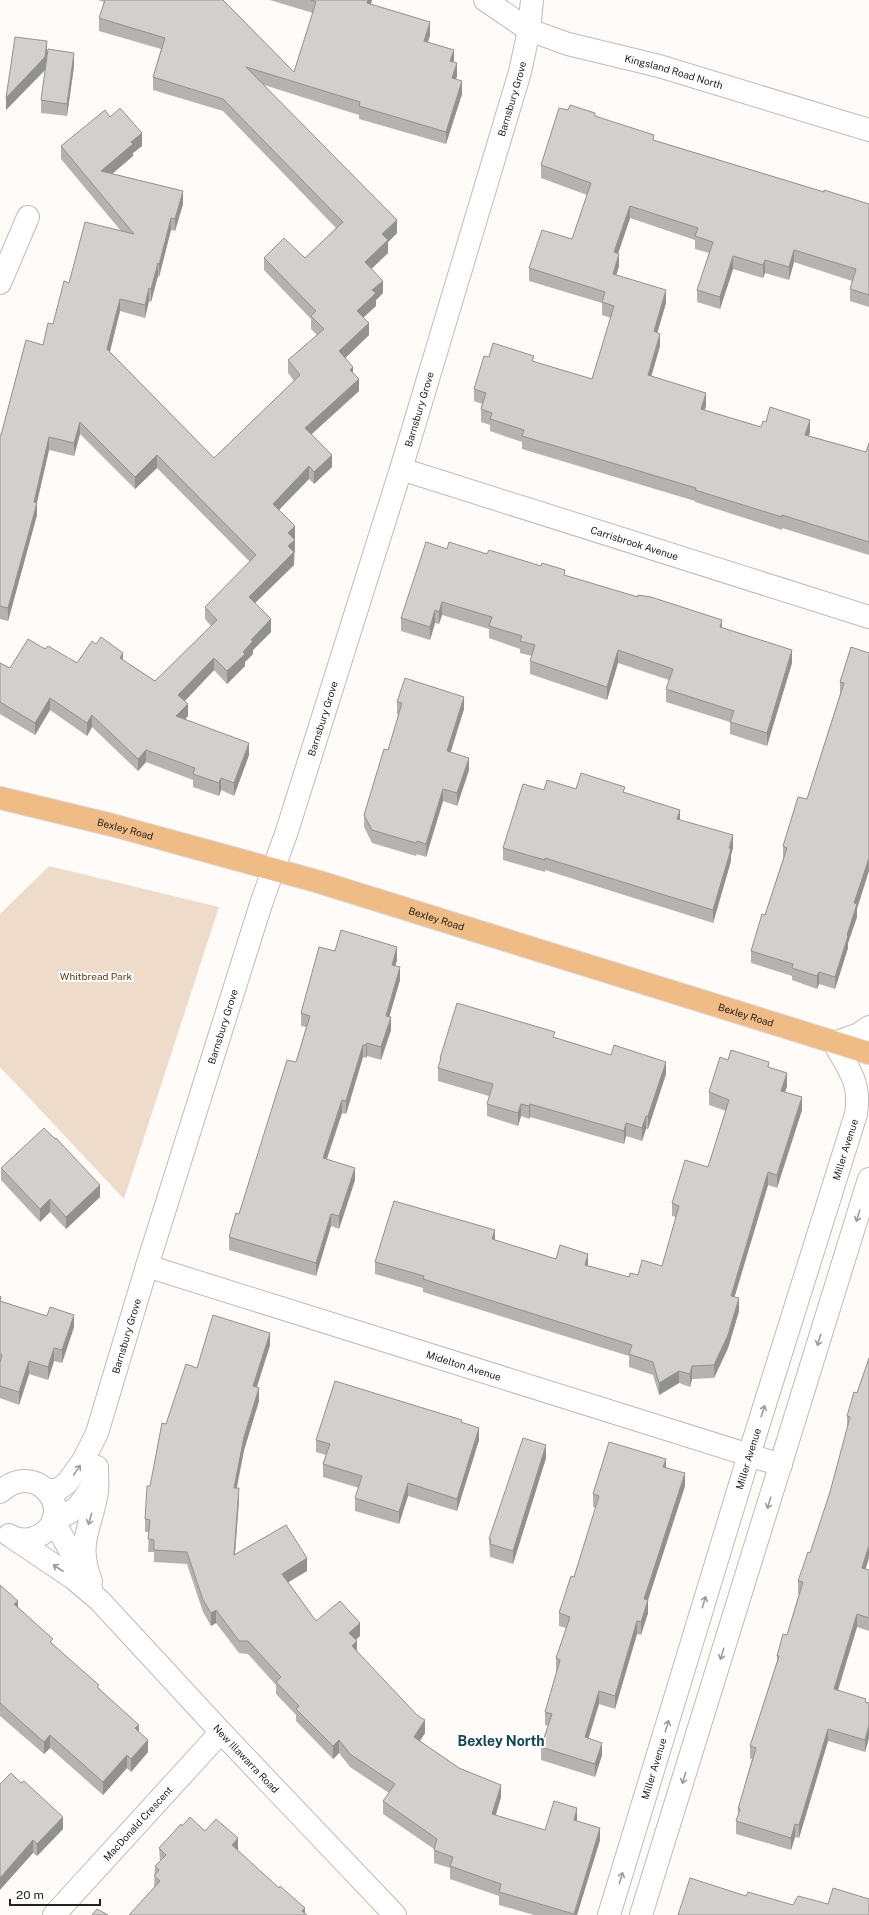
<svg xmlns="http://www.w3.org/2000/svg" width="869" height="1915" viewBox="0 0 869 1915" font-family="'Public Sans',sans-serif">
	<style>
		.green { fill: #eedbca }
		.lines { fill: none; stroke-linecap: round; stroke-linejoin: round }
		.street-casing { stroke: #bebbb9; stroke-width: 24 }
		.secondary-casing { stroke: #bebbb9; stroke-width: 24 }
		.primary-casing { stroke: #d8d7d7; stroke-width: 24 }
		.street { stroke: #fff; stroke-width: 22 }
		.secondary { stroke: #fff; stroke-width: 22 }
		.primary { stroke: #f0bc86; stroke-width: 22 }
		.wall { fill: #b5b2b0 }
		.shaded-wall { fill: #939190 }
		.building { fill: #d2cfcd; stroke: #939190 }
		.oneway { stroke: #9c9c9c }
		.labels { text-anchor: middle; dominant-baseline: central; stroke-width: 4; stroke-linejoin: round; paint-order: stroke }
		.street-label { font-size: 10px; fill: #242322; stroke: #fff }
		.park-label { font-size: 10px; fill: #5a3713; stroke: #fff }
		.district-label { font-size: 14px; font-weight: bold; fill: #104656; stroke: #fff }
	</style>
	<rect width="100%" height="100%" fill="#fefbf9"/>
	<polygon class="green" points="49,866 219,907 124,1199 0,1067 0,914"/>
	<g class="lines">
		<g class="street-casing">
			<g id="street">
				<path id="s1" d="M485 0 529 30 568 44 659 66 869 130"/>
				<polyline points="0,283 28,217"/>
				<path id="s2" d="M401 469 869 617"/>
				<path id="s3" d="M147 1266 781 1465"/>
				<path id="s4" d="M47 1490H57L67 1483 83 1461 97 1433 147 1266 261 904 287 831 401 469 520 72 529 30 532 0"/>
				<path d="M54 1517C75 1516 85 1499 94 1482"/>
				<path d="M91 1581C76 1542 91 1529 97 1492 98 1484 97 1475 97 1467"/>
				<path id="s5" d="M54 1915 221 1732"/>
				<path id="s6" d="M609 1915 749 1455 856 1114C861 1082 849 1070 834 1043L859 1034 869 1027"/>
				<polyline points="641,1915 869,1179"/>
			</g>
		</g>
		<g class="secondary-casing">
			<g id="secondary">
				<path d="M0 1492C40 1456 80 1519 36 1537 27 1541 17 1540 9 1535"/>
				<polyline points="53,1520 91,1588"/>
				<path id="s7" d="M12 1537 73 1578 100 1601 221 1732 395 1915"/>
			</g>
		</g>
		<g class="primary-casing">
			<g id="primary">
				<path id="s8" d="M0 798 112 825 316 881 869 1053"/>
			</g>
		</g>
		<use href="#street" class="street"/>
		<use href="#secondary" class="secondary"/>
		<use href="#primary" class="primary"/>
	</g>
	<g class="wall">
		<polygon points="98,0 223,0 294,72 313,13 270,0 372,0 371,4 430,35 428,42 454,62 457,76 456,79 462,94 446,144 359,119 359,115 264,85 397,233 388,242 388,253 371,269 383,293 376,300 376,306 364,317 369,335 345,358 353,373 359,391 312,434 332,467 314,484 309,479 279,510 295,539 295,552 294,553 294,565 255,603 271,632 253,650 253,654 245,662 245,666 227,684 214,670 185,701 188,716 185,719 249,755 234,796 221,790 219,796 193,787 193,780 146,762 138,771 92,727 87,736 50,710 35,735 0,714 0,663 10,668 45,649 77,663 123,660 155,681 211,626 205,619 205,607 250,562 157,468 135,489 80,434 74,456 49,450 37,503 37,515 8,621 0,619 0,435 1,435 53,324 69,283 121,231 61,159 61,146 110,117 142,146 133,153 133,156 112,174 183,204 175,231 171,230 159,277 158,276 151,302 149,301 145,318 120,311 110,352 214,458 294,381 288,373 288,360 317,335 311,329 311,319 264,270 264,258 305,258 336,228 223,111 153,90 153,77 161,49 99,31 99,18 104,2"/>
		<polygon points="47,52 74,66 67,116 41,113 41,100 45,70 6,110"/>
		<polygon points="568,110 595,116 654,140 824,192 869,204 869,307 850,301 850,289 852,281 794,262 789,280 765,273 763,278 733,269 720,309 697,302 697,290 709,253 695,249 695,240 630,218 618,254 619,266 616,275 666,303 657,333 660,346 651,376 706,406 704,410 761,427 810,432 809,436 866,452 869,443 869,555 782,528 782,530 695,502 695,501 522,449 522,442 490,431 490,425 481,422 481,409 482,404 474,401 474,389 489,357 534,362 592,379 611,318 602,315 602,303 529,281 529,268 572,239 587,195 541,178 541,165"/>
		<polygon points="447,549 487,554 565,575 722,628 792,663 767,746 730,734 730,722 666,702 666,689 669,680 618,663 607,700 530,674 530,661 532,656 520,653 520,649 489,638 489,629 442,615 439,624 435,623 430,640 401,631 401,618"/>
		<polygon points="851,647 857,917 848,943 848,948 835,989 819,984 817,989 792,980 792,976 751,963 751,951 765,915 783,859 783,846 807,799 840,694 840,682"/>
		<polygon points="397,702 464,709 450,752 469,770 457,806 443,801 426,857 417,854 416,856 372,843 364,827 364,815 388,750 399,715 397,714"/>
		<polygon points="576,789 625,793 680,820 733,848 731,855 731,861 713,923 545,870 545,872 503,860 503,848 544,790"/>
		<polygon points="335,951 397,960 395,966 400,980 389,1017 391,1030 381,1060 367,1056 366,1058 363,1057 346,1114 342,1113 327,1159 355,1180 339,1229 331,1226 316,1276 229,1250 229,1237 239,1214 296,1062 306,1027 301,1026 301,1013"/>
		<polygon points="555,1038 666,1074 648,1129 646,1129 642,1141 626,1136 624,1144 530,1117 529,1119 521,1116 518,1126 487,1116 487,1104 489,1096 438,1081 438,1068 440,1063 440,1058"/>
		<polygon points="728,1060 769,1068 787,1086 785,1092 802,1110 777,1188 768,1185 734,1297 739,1311 728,1348 714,1378 692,1379 690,1387 679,1383 659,1395 653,1375 629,1367 629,1356 423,1292 423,1288 375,1274 375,1262 495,1240 556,1259 588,1266 629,1277 638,1275 662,1266 676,1217 672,1216 672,1203 708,1167 726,1111 709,1105 709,1092"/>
		<polygon points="1,1168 100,1197 66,1229 50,1212 40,1222 1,1180"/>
		<polygon points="0,1296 1,1301 74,1327 62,1363 54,1361 48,1380 29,1374 19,1405 0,1398"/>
		<polygon points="270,1345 257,1387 259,1401 244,1450 237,1488 239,1500 235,1554 307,1571 288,1582 316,1621 360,1636 356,1640 357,1651 425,1733 420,1741 501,1797 496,1815 545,1830 577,1821 600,1840 577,1915 534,1915 499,1905 499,1896 450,1879 450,1868 434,1863 434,1849 383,1814 383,1801 389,1793 350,1767 339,1753 333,1759 296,1721 296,1715 276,1694 276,1685 248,1654 239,1653 216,1623 211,1626 203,1612 187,1564 154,1562 154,1552 148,1552 149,1532 145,1532 145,1519 150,1486 166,1424 197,1368"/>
		<polygon points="857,1393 865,1569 869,1570 869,1631 857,1627 838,1691 869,1703 869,1738 865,1752 828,1741 799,1838 795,1837 791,1850 736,1834 736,1821 738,1817 738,1809 752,1759 750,1759 750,1746 777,1662 777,1656 787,1635 799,1594 798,1594 798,1581 810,1553 830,1492 847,1428 847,1416"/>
		<polygon points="462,1422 479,1440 457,1511 408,1496 399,1524 355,1511 355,1498 359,1488 323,1477 323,1464 326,1455 316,1452 316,1440"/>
		<polygon points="546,1458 513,1564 490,1557 489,1539"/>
		<polygon points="666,1467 685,1486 648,1600 648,1613 641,1635 637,1634 615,1709 599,1704 588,1738 602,1755 595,1777 541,1760 541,1747 548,1726 545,1725 545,1712 557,1671 556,1671 556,1658 566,1628 559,1626 559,1613 574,1577 596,1508 593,1507 593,1494"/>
		<polygon points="0,1585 18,1607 53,1644 99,1688 139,1731 148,1752 131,1772 127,1768 103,1795 50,1748 44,1754 0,1716"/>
		<polygon points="0,1784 63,1829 37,1856 33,1853"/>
		<polygon points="182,1826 205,1831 238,1851 279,1888 305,1908 154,1888 155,1866 160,1861 159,1848"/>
	</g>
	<g class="shaded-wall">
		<polygon points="368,0 372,0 367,15 367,3"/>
		<polygon points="430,22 430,35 424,54 424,41"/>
		<polygon points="47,41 47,54 45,70 6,110 6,98"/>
		<polygon points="454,50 454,62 450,61"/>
		<polygon points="74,53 74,66 67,116 67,104"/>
		<polygon points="457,63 457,76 452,91 452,78"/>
		<polygon points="462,81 462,94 446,144 446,132"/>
		<polygon points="142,133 142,146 133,153 133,156 101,183 101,171 131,142"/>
		<polygon points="183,191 183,204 175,231 175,219"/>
		<polygon points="630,206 630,218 614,265 614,252"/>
		<polygon points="171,218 171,230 159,277 159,265"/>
		<polygon points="397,220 397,233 388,242 388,253 365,275 365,262 382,234"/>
		<polygon points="794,250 794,262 789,280 789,267"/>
		<polygon points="619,254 619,266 613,286 613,274"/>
		<polygon points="733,256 733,269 720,309 720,297"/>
		<polygon points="765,260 765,273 763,278 763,265"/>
		<polygon points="158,263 158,276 151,302 151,289"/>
		<polygon points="383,281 383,293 376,300 376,306 357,323 357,311 372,290"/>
		<polygon points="149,288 149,301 145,318 145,305"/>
		<polygon points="666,290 666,303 654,344 654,331"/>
		<polygon points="120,299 120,311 107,362 107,349"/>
		<polygon points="369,323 369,335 339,364 339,351"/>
		<polygon points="660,334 660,346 648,388 648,375"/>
		<polygon points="353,367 353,380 350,370"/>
		<polygon points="359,379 359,391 305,440 305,428"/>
		<polygon points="706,393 706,406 701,421 701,409"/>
		<polygon points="810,420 810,432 805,447 805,435"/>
		<polygon points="80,422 80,434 74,456 74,443"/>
		<polygon points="49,437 49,450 35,510 37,503 37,515 8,621 8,608"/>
		<polygon points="157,455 157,468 135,489 135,477"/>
		<polygon points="332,455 332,467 314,484 314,472"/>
		<polygon points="309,466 309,479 273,516 273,504"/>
		<polygon points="295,526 295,539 288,546 288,533"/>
		<polygon points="295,540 294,565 249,609 249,597 288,546"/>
		<polygon points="442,602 442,615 439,624 439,612"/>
		<polygon points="435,610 435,623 430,640 430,627"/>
		<polygon points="271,619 271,632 253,650 253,654 245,662 245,666 227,684 227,671 251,640"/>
		<polygon points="722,620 722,633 720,627"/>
		<polygon points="618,650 618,663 607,700 607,687"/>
		<polygon points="792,650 792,663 767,746 767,733"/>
		<polygon points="123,653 123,665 120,658"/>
		<polygon points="214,658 214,670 178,708 178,695"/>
		<polygon points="464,697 464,709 447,764 447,751"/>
		<polygon points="50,698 50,710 35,735 35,723"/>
		<polygon points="188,704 188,716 176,729 176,716"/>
		<polygon points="92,715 92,727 87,736 87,723"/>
		<polygon points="249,743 249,755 234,796 234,783"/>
		<polygon points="146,750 146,762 138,771 138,759"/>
		<polygon points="469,758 469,770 457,806 457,793"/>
		<polygon points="221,778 221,790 219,796 219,783"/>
		<polygon points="443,789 443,801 426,857 426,844"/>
		<polygon points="680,810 680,823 677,819"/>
		<polygon points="733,835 733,848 731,855 731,861 713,923 713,910"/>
		<polygon points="869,858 869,871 857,909 857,917 848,943 848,948 835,989 835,977 847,935 854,903"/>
		<polygon points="397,947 397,960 392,978 392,965"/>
		<polygon points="400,967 400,980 386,1028 386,1016"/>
		<polygon points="819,972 819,984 817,989 817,976"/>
		<polygon points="391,1017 391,1030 381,1060 381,1047"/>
		<polygon points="367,1043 367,1056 366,1058 366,1045"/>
		<polygon points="363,1045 363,1057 346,1114 346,1101"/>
		<polygon points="666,1062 666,1074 648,1129 648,1116"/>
		<polygon points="787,1073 787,1086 781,1104 781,1091"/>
		<polygon points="802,1097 802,1110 777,1188 777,1175"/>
		<polygon points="342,1100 342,1113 323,1170 323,1158"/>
		<polygon points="521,1104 521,1116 518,1126 518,1113"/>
		<polygon points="530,1104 530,1117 529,1119 529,1106"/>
		<polygon points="646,1116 646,1129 642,1141 642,1128"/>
		<polygon points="626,1123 626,1136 624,1144 624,1131"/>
		<polygon points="355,1168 355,1180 339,1229 339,1216"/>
		<polygon points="768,1172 768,1185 731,1309 731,1296"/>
		<polygon points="100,1185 100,1197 66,1229 66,1217"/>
		<polygon points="50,1199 50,1212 40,1222 40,1209"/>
		<polygon points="331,1214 331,1226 316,1276 316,1263"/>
		<polygon points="495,1230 495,1242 492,1239"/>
		<polygon points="588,1254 588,1267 585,1265"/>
		<polygon points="739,1298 739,1311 728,1348 714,1378 714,1365"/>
		<polygon points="74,1315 74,1327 62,1363 62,1350"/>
		<polygon points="270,1333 270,1345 253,1399 253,1386"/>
		<polygon points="54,1348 54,1361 48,1380 48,1367"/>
		<polygon points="29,1361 29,1374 19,1405 19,1392"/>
		<polygon points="692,1366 692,1379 690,1387 690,1374"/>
		<polygon points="679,1371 679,1383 659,1395 659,1383"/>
		<polygon points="259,1388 259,1401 244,1450 234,1500 234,1488 244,1437"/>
		<polygon points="479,1428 479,1440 457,1511 457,1499"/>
		<polygon points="546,1445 546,1458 513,1564 513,1551"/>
		<polygon points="666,1459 666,1472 663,1467"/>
		<polygon points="685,1473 685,1486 648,1600 648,1613 641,1635 641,1622 644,1599"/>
		<polygon points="408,1483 408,1496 399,1524 399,1512"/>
		<polygon points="239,1488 239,1500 234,1567 234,1555"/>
		<polygon points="869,1545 869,1558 862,1581 862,1568"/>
		<polygon points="307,1558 307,1571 282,1586 282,1574"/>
		<polygon points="18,1601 18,1613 14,1604"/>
		<polygon points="216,1610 216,1623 211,1626 211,1613"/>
		<polygon points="857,1614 857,1627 834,1702 834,1689"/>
		<polygon points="637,1621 637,1634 615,1709 615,1696"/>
		<polygon points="360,1623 360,1636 349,1646 349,1633"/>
		<polygon points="357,1641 357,1653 352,1646"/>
		<polygon points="599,1691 599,1704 585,1750 585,1737"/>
		<polygon points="425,1720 425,1733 414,1749 414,1737"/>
		<polygon points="139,1725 139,1737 135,1728"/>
		<polygon points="869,1725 869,1738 865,1752 865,1740"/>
		<polygon points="828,1729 828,1741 799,1838 799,1825"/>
		<polygon points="50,1735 50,1748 44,1754 44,1742"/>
		<polygon points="148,1740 148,1752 131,1772 131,1759"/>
		<polygon points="339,1740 339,1753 333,1759 333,1746"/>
		<polygon points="602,1743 602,1755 595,1777 595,1764"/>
		<polygon points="127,1755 127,1768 103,1795 103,1782"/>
		<polygon points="501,1785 501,1797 492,1827 492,1814"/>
		<polygon points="577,1808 577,1820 574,1832 574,1820"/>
		<polygon points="63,1817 63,1829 37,1856 37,1844"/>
		<polygon points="795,1824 795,1837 791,1850 791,1838"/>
		<polygon points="600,1828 600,1840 577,1915 574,1915"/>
		<polygon points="238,1838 238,1851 232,1845"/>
		<polygon points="33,1840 33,1853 0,1890 0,1878"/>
		<polygon points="305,1908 305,1915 302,1911"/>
	</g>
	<g class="building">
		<polygon points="105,0 223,0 294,72 316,2 311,0 368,0 367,3 430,22 424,41 454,50 450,61 457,63 452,78 462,81 446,132 359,106 360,102 246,67 397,220 382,234 388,240 365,262 383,281 372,290 376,293 357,311 369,323 339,351 353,367 350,370 359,379 305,428 332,455 314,472 309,466 273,504 295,526 288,533 295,540 288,546 294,552 249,597 271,619 251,640 253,641 243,652 245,654 227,671 214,658 178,695 188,704 176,716 249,743 234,783 221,778 219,783 193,774 195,768 146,750 138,759 92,715 87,723 50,698 35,723 0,702 0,663 10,668 28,639 45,649 48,646 77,663 92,641 96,644 101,637 123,653 120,658 155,681 217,620 205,607 256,555 157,455 135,477 80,422 74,443 49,437 34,502 37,503 8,608 0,606 0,435 1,435 26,340 43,345 48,323 53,324 64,281 69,283 85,222 134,234 61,146 105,110 110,117 120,108 142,133 131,142 133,144 101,171 183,191 175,219 171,218 159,265 158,263 151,289 149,288 145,305 120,299 107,349 214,458 300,375 288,360 324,329 311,316 316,311 264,258 284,238 305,258 343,222 223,99 153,77 165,38 99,18"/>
		<polygon points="15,37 47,41 45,57 6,98"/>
		<polygon points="48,49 74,53 67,104 41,100"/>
		<polygon points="570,105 595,113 595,116 654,135 653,140 824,192 824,190 869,204 869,295 850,289 856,269 794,250 789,267 765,260 763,265 733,256 720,297 697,290 713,242 695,236 698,228 630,206 614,252 619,254 613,274 666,290 654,331 660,334 648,375 706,393 701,409 761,427 763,421 766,422 770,407 810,420 805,435 866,452 869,443 869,542 782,515 782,517 695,490 696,488 522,436 524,430 490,419 492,413 481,409 486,393 474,389 484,356 489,357 493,343 534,356 532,361 592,379 614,306 602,302 605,292 529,268 542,230 572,239 591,183 541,165 559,108 568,110"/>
		<polygon points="426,542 447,549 449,542 487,554 489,550 541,566 542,563 565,570 564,575 638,597 638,595 651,597 722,620 720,627 792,650 767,733 730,722 734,711 666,689 673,669 618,650 607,687 530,661 535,645 520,641 522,636 489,626 492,617 442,602 439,612 435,610 430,627 401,618"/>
		<polygon points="851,647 869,653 869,858 854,903 857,904 847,935 848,936 835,977 819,972 817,976 792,968 793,964 751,951 762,914 765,915 787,848 783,846 798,797 807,799 844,683 840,682"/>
		<polygon points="405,678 464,697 447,751 469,758 457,793 443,789 426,844 417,841 416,843 372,830 364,815 384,749 388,750 402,703 397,702"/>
		<polygon points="581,773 625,787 623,792 680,810 677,819 733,835 729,848 731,849 713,910 545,858 545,860 503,848 523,784 544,790 547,780 576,789"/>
		<polygon points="341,930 397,947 392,965 400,967 386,1016 391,1017 381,1047 367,1043 366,1045 363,1045 346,1101 342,1100 323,1158 355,1168 339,1216 331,1214 316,1263 229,1237 236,1213 239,1214 287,1060 296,1062 310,1016 301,1013 319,947 335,951"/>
		<polygon points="457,1003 555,1032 553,1037 611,1055 614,1045 666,1062 648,1116 646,1116 642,1128 626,1123 624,1131 530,1104 529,1106 521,1104 518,1113 487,1104 493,1084 438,1068 441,1058 440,1058"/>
		<polygon points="731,1050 769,1062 768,1067 787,1073 781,1091 802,1097 777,1175 768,1172 731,1296 739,1298 728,1335 714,1365 692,1366 690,1374 679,1371 659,1383 653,1362 629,1354 632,1345 423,1279 424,1276 375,1262 394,1201 495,1230 492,1239 556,1259 560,1245 588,1254 585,1265 629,1277 630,1273 638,1275 642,1260 662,1266 679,1206 672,1203 685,1160 708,1167 729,1100 709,1092 720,1057 728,1060"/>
		<polygon points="44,1128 55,1139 56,1138 100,1185 66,1217 50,1199 40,1209 1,1168"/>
		<polygon points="0,1296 1,1297 0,1301 47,1316 50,1307 74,1315 62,1350 54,1348 48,1367 29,1361 19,1392 0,1386 0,1362 2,1355 0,1354"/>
		<polygon points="213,1315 270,1333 253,1386 259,1388 244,1437 234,1488 239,1488 234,1555 286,1525 307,1558 282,1574 316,1621 340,1601 360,1623 349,1633 357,1641 352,1646 418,1716 425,1720 414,1737 459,1768 501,1785 492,1814 545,1830 554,1801 577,1808 574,1820 600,1828 574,1914 499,1892 501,1884 450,1866 453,1857 434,1850 437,1839 383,1801 395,1784 350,1754 339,1740 333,1746 296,1709 299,1706 276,1682 281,1677 248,1641 239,1641 216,1610 211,1613 203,1600 187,1552 154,1550 154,1540 148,1539 150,1520 145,1519 147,1486 150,1486 162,1423 166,1424 186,1364 197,1368"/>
		<polygon points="869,1358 869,1545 862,1568 869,1570 869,1618 857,1614 834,1689 866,1699 865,1702 869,1703 869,1725 865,1740 828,1729 799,1825 795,1824 791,1838 736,1821 740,1809 738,1809 756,1748 750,1746 779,1656 777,1656 783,1634 787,1635 803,1582 798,1581 808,1552 810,1553 830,1492 850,1417 847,1416 854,1392 857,1393"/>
		<polygon points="335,1381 462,1420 461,1422 479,1428 457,1499 408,1483 399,1512 355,1498 362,1476 323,1464 330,1444 316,1440"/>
		<polygon points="523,1438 546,1445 513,1551 490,1544 491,1540 489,1539"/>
		<polygon points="609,1442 666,1459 663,1467 685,1473 644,1599 648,1600 641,1622 637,1621 615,1696 599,1691 585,1737 602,1743 595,1764 541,1747 552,1714 545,1712 560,1660 556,1658 570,1617 559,1613 571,1576 574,1577 599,1496 593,1494"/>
		<polygon points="0,1585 18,1601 14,1604 53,1639 50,1642 99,1685 97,1687 139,1725 135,1728 148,1740 131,1759 127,1755 103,1782 50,1735 44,1742 0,1703"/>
		<polygon points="11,1773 21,1783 24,1781 63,1817 37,1844 33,1840 0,1878 0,1784"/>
		<polygon points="190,1817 205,1831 216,1819 238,1838 232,1845 279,1888 280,1886 305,1908 302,1911 307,1915 129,1915 160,1881 154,1876 159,1870 155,1866 166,1855 159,1848 181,1824 182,1826"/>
		<polygon points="690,1878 746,1896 748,1892 793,1905 798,1896 828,1904 833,1888 869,1899 869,1915 678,1915"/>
		<polygon points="97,1909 108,1915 92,1915"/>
	</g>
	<defs><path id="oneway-shaft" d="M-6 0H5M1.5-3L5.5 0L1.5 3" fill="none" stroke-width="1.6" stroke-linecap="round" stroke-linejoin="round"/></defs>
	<g class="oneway">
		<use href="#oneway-shaft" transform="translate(858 1216) rotate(107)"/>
		<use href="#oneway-shaft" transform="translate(819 1340) rotate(107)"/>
		<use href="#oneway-shaft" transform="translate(763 1411) rotate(-72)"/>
		<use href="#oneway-shaft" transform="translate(77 1470) rotate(-56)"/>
		<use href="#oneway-shaft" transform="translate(769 1503) rotate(107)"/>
		<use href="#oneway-shaft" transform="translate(90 1519) rotate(106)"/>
		<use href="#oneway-shaft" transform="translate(58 1568) rotate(-147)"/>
		<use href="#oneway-shaft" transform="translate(704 1602) rotate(-73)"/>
		<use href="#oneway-shaft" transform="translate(722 1654) rotate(107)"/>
		<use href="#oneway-shaft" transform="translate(667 1726) rotate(-73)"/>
		<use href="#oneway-shaft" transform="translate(684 1778) rotate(107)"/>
		<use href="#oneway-shaft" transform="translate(621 1878) rotate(-73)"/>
	</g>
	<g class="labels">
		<g class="street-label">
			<text stroke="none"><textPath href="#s1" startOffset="204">Kingsland Road North</textPath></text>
			<text stroke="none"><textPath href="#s4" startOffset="1478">Barnsbury Grove</textPath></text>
			<text stroke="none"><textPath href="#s4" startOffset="1154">Barnsbury Grove</textPath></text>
			<text stroke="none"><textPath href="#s2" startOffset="245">Carrisbrook Avenue</textPath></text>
			<text stroke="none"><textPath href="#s4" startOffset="830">Barnsbury Grove</textPath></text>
			<text stroke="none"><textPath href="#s8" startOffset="129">Bexley Road</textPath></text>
			<text stroke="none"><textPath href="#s8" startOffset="453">Bexley Road</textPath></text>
			<text stroke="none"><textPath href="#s8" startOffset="777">Bexley Road</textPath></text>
			<text stroke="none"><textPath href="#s4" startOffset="506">Barnsbury Grove</textPath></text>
			<text stroke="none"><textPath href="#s6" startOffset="801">Miller Avenue</textPath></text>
			<text stroke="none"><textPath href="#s4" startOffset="182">Barnsbury Grove</textPath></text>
			<text stroke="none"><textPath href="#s3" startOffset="332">Midelton Avenue</textPath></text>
			<text stroke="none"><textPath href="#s6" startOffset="477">Miller Avenue</textPath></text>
			<text stroke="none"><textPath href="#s7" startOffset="324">New Illawarra Road</textPath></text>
			<text stroke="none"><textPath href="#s6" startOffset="153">Miller Avenue</textPath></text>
			<text stroke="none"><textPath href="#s5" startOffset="124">MacDonald Crescent</textPath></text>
		</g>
		<g class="park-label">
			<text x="96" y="976">Whitbread Park</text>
		</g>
		<g class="district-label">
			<text x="501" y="1741">Bexley North</text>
		</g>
	</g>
	<path d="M10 1899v6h90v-6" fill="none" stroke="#242322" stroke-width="2"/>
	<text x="16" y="1899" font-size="12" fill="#242322" stroke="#ffffff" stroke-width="3" paint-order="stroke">20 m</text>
</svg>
